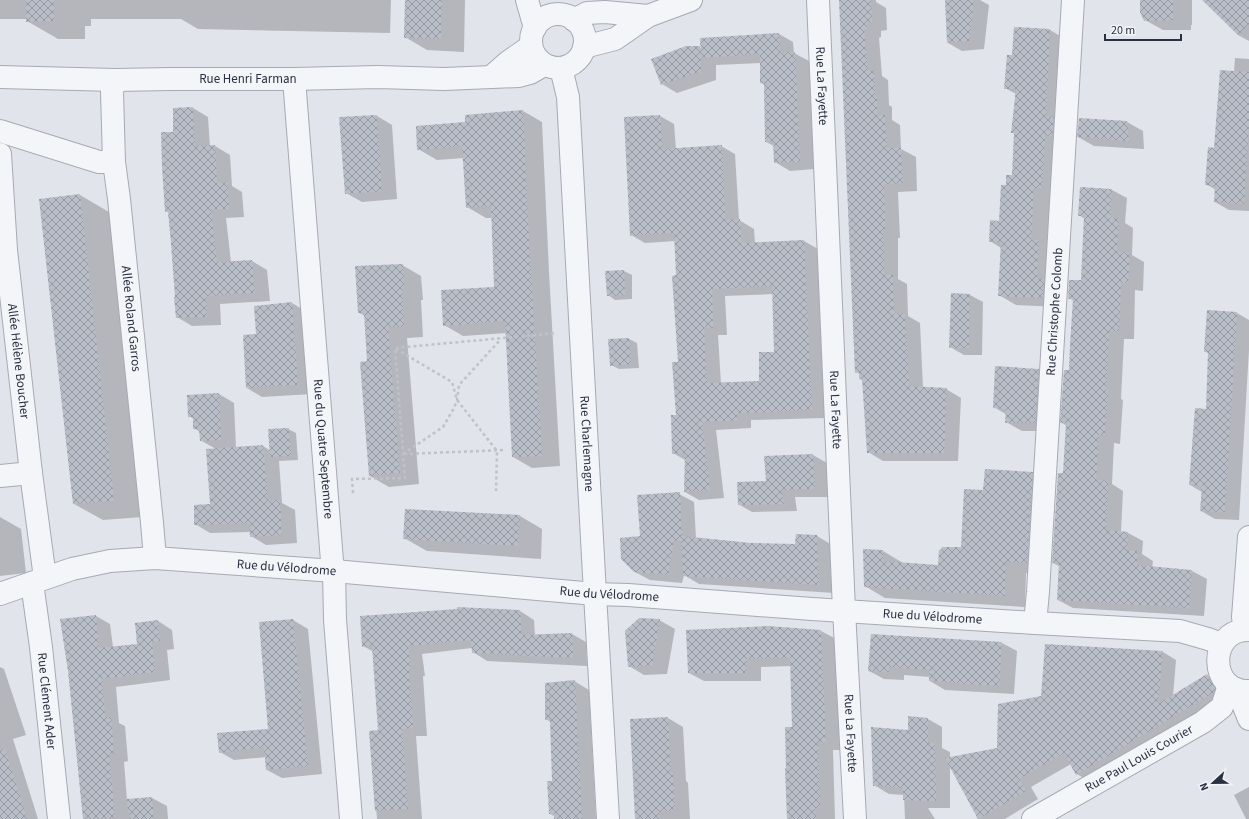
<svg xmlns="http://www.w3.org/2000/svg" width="1249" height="819" viewBox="0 0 1249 819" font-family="'Source Sans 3',sans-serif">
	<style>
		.shadow { fill: #0003; fill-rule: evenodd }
		.building { fill: url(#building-cross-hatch); fill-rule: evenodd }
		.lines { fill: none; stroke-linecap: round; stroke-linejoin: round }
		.street-casing { stroke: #a6aab4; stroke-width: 24 }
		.path { stroke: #bfc2c9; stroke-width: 2.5; stroke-dasharray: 3 3; stroke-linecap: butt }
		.street { stroke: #f4f5f8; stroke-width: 22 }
		.labels { text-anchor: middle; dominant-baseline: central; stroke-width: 3.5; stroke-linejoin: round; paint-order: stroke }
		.street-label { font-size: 13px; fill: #293042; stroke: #f1f3f7 }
	</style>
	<defs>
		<pattern id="building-cross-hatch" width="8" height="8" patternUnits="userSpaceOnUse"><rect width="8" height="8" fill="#b8bdc7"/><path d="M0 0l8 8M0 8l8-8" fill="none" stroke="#969aa3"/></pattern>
	</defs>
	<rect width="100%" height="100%" fill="#e1e4ea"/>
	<g class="shadow">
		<polygon points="0,0 391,0 390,33 198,29 181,19 91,19 91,26 85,26 85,39 58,39 27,21 27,19 0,19"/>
		<polygon points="406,0 465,0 464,52 427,50 405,37"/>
		<polygon points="840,0 876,0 876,2 886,8 887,30 881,31 881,37 879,38 882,76 888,80 889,105 892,107 892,120 900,125 901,149 916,157 917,191 898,192 900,238 898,238 898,279 907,284 908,316 920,323 923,388 946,389 961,398 958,461 883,461 868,452 863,381 860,379 860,374 856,372"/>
		<polygon points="946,0 980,0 989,5 984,49 962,51 948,43"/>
		<polygon points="1141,0 1192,0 1192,25 1191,25 1191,30 1163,30 1145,20"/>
		<polygon points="1204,0 1249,0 1249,41 1238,35"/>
		<polygon points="1050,30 1067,40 1050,197 1047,246 1055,251 1059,307 1016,305 999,295 1001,248 990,241 1000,222 1007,186 1013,176 1015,134 1012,132 1016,94 1005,88 1012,56"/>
		<polygon points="779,34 793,42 794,53 809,61 814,169 790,171 775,162 774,146 766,142 765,85 761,83 761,63 716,65 716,80 677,93 662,84 686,47 702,48 701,39"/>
		<polygon points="1235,58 1249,59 1249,211 1229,210 1215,202 1216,190 1206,184 1234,72"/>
		<polygon points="193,108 208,117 210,147 215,146 230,155 232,186 242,192 244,217 226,218 231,262 252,261 267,270 270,301 220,304 221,325 192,326 177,317 174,133"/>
		<polygon points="523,111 542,122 549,272 560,466 532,468 513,457 507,333 463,336 444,325 495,288 492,218 486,218 467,207 464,158 437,160 418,149 466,123"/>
		<polygon points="377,116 392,125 397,199 362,202 346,193"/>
		<path d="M660 116 674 124 676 149 721 146 735 154 739 220 754 229 755 243 804 241 818 249 825 418 751 420V428L716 430 724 498 699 500 685 492V460L673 453 677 416 679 363 676 241 645 243 631 235ZM773 294 776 353 760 382 721 384 718 335H727L725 296Z"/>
		<polygon points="1127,122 1143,131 1144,149 1094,146 1078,137"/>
		<polygon points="1112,190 1127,198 1125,223 1133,228 1132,255 1144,262 1143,291 1135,290 1134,339 1124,339 1121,399 1123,400 1120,444 1114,443 1112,484 1123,491 1121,532 1128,533 1143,541 1142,554 1153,561 1152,568 1192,571 1207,579 1204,616 1073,608 1058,600 1059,566 1053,563 1064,474 1067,426 1062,423 1070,372 1074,301 1069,298 1082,281 1085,219 1079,215"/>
		<polygon points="80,195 109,212 142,517 103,520 74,504"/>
		<polygon points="402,265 421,276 423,300 421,300 423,337 407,338 419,484 389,487 370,476 368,362 365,316 358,312"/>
		<polygon points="624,271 632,275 632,299 615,300 608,295"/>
		<polygon points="970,295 983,302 982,355 964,355 950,347"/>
		<polygon points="292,303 307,312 313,394 262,397 247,388 257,335"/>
		<polygon points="1237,313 1249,320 1249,350 1239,520 1215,519 1201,511 1202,492 1190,485 1207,410 1209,354 1205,351"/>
		<polygon points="629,339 637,343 639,368 619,369 611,365 609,340"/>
		<polygon points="1038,370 1054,379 1051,431 1022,431 1006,422 1007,415 994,407"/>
		<polygon points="219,394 234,403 236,448 263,446 271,451 288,429 296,433 298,460 279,461 282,503 295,510 297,543 266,545 251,536 250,532 210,533 195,524 212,505 216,449 200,440 200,432 194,428 194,419 189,416"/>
		<polygon points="813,455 827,463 828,497 795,497 797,511 752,512 738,504 767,482 765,457"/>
		<polygon points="1032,473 1052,484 1047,574 1026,573 1025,607 885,598 865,586 883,551 903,563 939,566 962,548"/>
		<polygon points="679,494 694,502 696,538 751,544 796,545 817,536 832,545 834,593 699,584 684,575 682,583 650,580 635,572 641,537"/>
		<polygon points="520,516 542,529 541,559 427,551 404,538"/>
		<polygon points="0,517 21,529 26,573 0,576"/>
		<polygon points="520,611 534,620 535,636 572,634 586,642 587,666 487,661 473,652 472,648 422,654 425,676 423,676 427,736 416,736 422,819 377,819 370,732 379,731 374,652 363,646"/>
		<polygon points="96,616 110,624 113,647 138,645 158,621 172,630 174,649 167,650 170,680 116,687 119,723 125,726 128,761 124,762 127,800 152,798 167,806 168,819 84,819 78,757"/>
		<polygon points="293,620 308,629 322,774 282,778 267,770 266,757 234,760 220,752 269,730"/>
		<polygon points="659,620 675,629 667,674 644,675 629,666"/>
		<polygon points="821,631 836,639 841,750 833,750 835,819 788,819 787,769 793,728 791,666 761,667 761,681 704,681 689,673"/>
		<polygon points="1002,643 1017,651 1014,694 945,690 930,681 930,677 904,675 904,680 884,679 869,671"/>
		<polygon points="1163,652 1176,660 1173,696 1207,675 1221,683 1228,696 1090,782 1077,774 1071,764 1031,787 1038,799 1005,819 979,819 950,766 950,808 928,808 935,819 905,819 904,795 889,794 874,785 909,731 928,719 942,727 942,748 950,752 950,758 998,749 1042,696"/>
		<polygon points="0,667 4,669 26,735 13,739 38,819 0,819"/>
		<polygon points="574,681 589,690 596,819 554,819 554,816 550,814 553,782 552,723 546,719"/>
		<polygon points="668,718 683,727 686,781 688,783 690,819 637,819"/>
		<polygon points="1249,787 1249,819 1246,819 1234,795"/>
	</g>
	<g class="building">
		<polygon points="26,0 54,0 54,21 26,22"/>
		<polygon points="405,0 442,0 441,39 404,38"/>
		<polygon points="839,0 871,0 872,22 867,23 867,29 864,30 868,71 874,70 875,97 877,97 877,116 885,115 887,148 901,148 903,183 884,184 885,230 883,230 884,275 893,275 894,314 905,313 909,386 947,388 944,453 867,453 862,379 859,379 859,372 855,373"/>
		<polygon points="945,0 974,0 969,41 947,43"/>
		<polygon points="1140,0 1173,0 1173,20 1144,21 1140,12"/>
		<polygon points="1202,0 1249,0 1249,24 1238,35"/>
		<polygon points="1014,27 1050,29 1046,116 1054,117 1052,136 1045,135 1042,188 1034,188 1031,240 1039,240 1037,278 1044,278 1043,298 998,296 1001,242 989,242 990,220 999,221 1001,185 1006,185 1006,175 1012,175 1014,133 1011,133 1016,89 1004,89 1007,55 1012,55"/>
		<polygon points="779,33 780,53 795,52 800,162 774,163 773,141 765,142 764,83 760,83 760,54 701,58 700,38"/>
		<polygon points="686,46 700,46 701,71 661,85 651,59"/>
		<polygon points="1220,70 1249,72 1249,124 1244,204 1214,202 1215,186 1205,185 1208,147 1214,148"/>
		<polygon points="193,107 195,146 215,145 217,183 227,182 229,209 211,209 217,262 252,260 255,293 206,296 207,317 176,318 174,297 175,297 171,243 168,212 165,212 162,167 161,132 173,132 173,108"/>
		<polygon points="523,110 528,223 542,456 512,457 505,321 443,326 441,290 494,287 491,206 466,208 462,146 417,150 416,126 465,122 465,115"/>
		<polygon points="377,115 382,191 345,194 339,117"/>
		<path d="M660 115 663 149 722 145 725 220 740 219 741 243 804 240 812 410 737 413 738 420 702 422 710 490 684 492 685 453 672 454 671 415H676L672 362H678L672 276 676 275 674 233 630 236 624 117ZM772 286 774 352H759V381L707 383 704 327 713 328 712 289Z"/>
		<polygon points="1079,118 1127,121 1129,141 1077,137"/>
		<polygon points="1080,187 1112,189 1110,218 1119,218 1117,252 1130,253 1128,283 1121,282 1119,331 1109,331 1106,390 1108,390 1105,435 1099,435 1096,480 1108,481 1106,530 1128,532 1127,551 1138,551 1137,565 1192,570 1189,608 1057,600 1059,563 1052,563 1058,473 1063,473 1066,423 1060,423 1064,370 1069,370 1070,345 1073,299 1068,299 1069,280 1081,280 1084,216 1078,216"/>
		<polygon points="80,194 114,501 73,504 39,199"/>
		<polygon points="403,264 404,289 402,289 404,327 388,327 400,473 369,476 360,362 367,361 364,313 358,313 355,266"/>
		<polygon points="624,270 625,295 607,296 605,271"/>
		<polygon points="951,293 970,294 969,348 949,348"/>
		<polygon points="292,302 298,385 246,388 243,335 256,334 254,306"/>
		<polygon points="1207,310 1237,312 1225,512 1200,511 1202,486 1189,485 1195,408 1206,409 1208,352 1204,352"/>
		<polygon points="629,338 631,364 610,366 608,339"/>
		<polygon points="995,366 1039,369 1035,423 1005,423 1006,409 993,408"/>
		<polygon points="219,393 221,440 200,441 199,429 193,429 193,417 188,417 187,395"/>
		<polygon points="289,428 291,456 270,457 268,429"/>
		<polygon points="263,445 268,501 280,500 282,535 250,537 249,523 194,525 194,505 210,504 206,449"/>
		<polygon points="813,454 815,489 782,490 784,504 738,505 737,482 766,481 764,456"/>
		<polygon points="985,469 1033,472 1027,563 1006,562 1005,596 864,587 863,549 883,550 883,561 938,565 939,550 941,549 942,547 961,547 964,489 983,490"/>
		<polygon points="680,492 682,536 751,543 795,544 796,534 817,535 819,585 683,576 681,541 674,540 668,575 634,572 621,559 620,538 640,536 637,495"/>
		<polygon points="405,509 520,515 518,546 403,539"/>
		<polygon points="457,607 520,610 522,635 572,633 573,658 472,653 471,640 408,646 411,668 409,668 413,728 402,729 408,809 375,811 369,731 378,730 372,646 362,647 360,616 457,609"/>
		<polygon points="96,615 99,648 137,644 135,623 158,620 160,641 152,642 155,672 102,679 105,717 111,717 114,754 109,754 115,818 83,819 68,671 60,619"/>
		<polygon points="639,618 660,619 652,666 628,667 625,631"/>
		<polygon points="293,619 308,766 266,770 264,747 219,753 217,733 268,729 259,622"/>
		<polygon points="768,626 821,630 826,742 818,742 820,807 815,808 816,819 787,819 785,768 786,768 785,727 792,727 790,658 747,659 746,673 688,673 686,630"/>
		<polygon points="871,634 1002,642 999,686 929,681 929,670 889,667 889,672 868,671"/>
		<polygon points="1045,644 1163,651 1158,704 1207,674 1215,688 1214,692 1076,775 1064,753 1019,779 1026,791 978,819 945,758 997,748 998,704 1041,696"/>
		<polygon points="575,680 582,819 554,819 554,814 549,814 547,781 552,781 550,720 545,720 545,683"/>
		<polygon points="908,716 928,718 928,742 935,743 936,801 903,800 903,788 873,786 871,727 908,730"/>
		<polygon points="668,717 671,773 673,773 675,810 659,812 659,819 635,819 630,719"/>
		<polygon points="5,749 27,819 0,819 0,750"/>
		<polygon points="152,797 154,819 130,819 126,799"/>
	</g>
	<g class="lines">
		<g class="street-casing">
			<g id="street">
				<polyline points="527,0 535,28"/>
				<path id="s1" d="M818 0 844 610 855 819"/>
				<circle cx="558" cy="41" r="27"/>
				<polyline points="574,20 587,13 605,12 648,16"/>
				<polyline points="584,47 615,39 648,16 691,0"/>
				<path id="s2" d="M561 68 568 97 595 594 608 819"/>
				<path id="s3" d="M0 77 115 80 170 79H294L378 77 444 79 519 76 530 73 544 65"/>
				<polyline points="491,77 508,62 531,46"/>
				<path id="s4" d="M294 79 332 561 334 571 335 620 351 819"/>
				<path id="s5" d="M115 80 112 92 114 162 119 199 152 523 155 558"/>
				<polyline points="0,131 99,162 114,162"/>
				<path id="s6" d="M0 154 6 250 31 473 45 578"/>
				<polyline points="0,476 31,473"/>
				<path id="s7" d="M32 583 41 647 59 819"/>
				<path id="s8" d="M0 594 72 569 110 561 155 558 334 571 595 594 628 595 812 609 1035 623 1180 631 1208 639 1222 644"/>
				<path id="s9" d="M1035 623 1038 592 1073 0"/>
				<polyline points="1245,630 1243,617 1249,537"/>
				<path d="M1249 630C1207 629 1209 694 1249 691"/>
				<polyline points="1237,689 1249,719"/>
				<path id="s10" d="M1033 819 1203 722 1222 707 1229 685"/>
			</g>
		</g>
		<g class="path">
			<polyline points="396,349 452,382 457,400 497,451 496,491"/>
			<polyline points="403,454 443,427 454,408 457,400 459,385 501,339"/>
			<polyline points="404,454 506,450"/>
			<polyline points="353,493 352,479 405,478 395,348 557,333"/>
		</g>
		<use href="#street" class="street"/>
	</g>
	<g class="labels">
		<g class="street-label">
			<text stroke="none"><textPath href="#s3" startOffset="248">Rue Henri Farman</textPath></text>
			<text stroke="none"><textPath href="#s1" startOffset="86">Rue La Fayette</textPath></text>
			<text stroke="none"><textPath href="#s9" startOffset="312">Rue Christophe Colomb</textPath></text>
			<text stroke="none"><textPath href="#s5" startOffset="240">Allée Roland Garros</textPath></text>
			<text stroke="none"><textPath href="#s6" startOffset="208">Allée Hélène Boucher</textPath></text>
			<text stroke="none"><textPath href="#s1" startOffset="410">Rue La Fayette</textPath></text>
			<text stroke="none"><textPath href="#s2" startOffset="377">Rue Charlemagne</textPath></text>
			<text stroke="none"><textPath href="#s4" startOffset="371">Rue du Quatre Septembre</textPath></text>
			<text stroke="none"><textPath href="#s8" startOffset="292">Rue du Vélodrome</textPath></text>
			<text stroke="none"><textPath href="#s8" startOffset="616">Rue du Vélodrome</textPath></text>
			<text stroke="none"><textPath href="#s8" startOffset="940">Rue du Vélodrome</textPath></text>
			<text stroke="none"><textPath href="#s7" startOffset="119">Rue Clément Ader</textPath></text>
			<text stroke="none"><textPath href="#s1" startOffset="734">Rue La Fayette</textPath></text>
			<text stroke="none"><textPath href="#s10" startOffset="122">Rue Paul Louis Courier</textPath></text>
		</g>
	</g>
	<g transform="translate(1213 783) rotate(248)" stroke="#f1f3f7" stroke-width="3" paint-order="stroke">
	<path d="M0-3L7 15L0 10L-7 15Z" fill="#293042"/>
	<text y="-6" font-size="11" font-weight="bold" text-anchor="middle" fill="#293042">N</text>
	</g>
	<path d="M1105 34v6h76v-6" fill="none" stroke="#293042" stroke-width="2"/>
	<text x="1111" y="34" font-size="12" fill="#293042" stroke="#f1f3f7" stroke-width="3" paint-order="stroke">20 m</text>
</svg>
